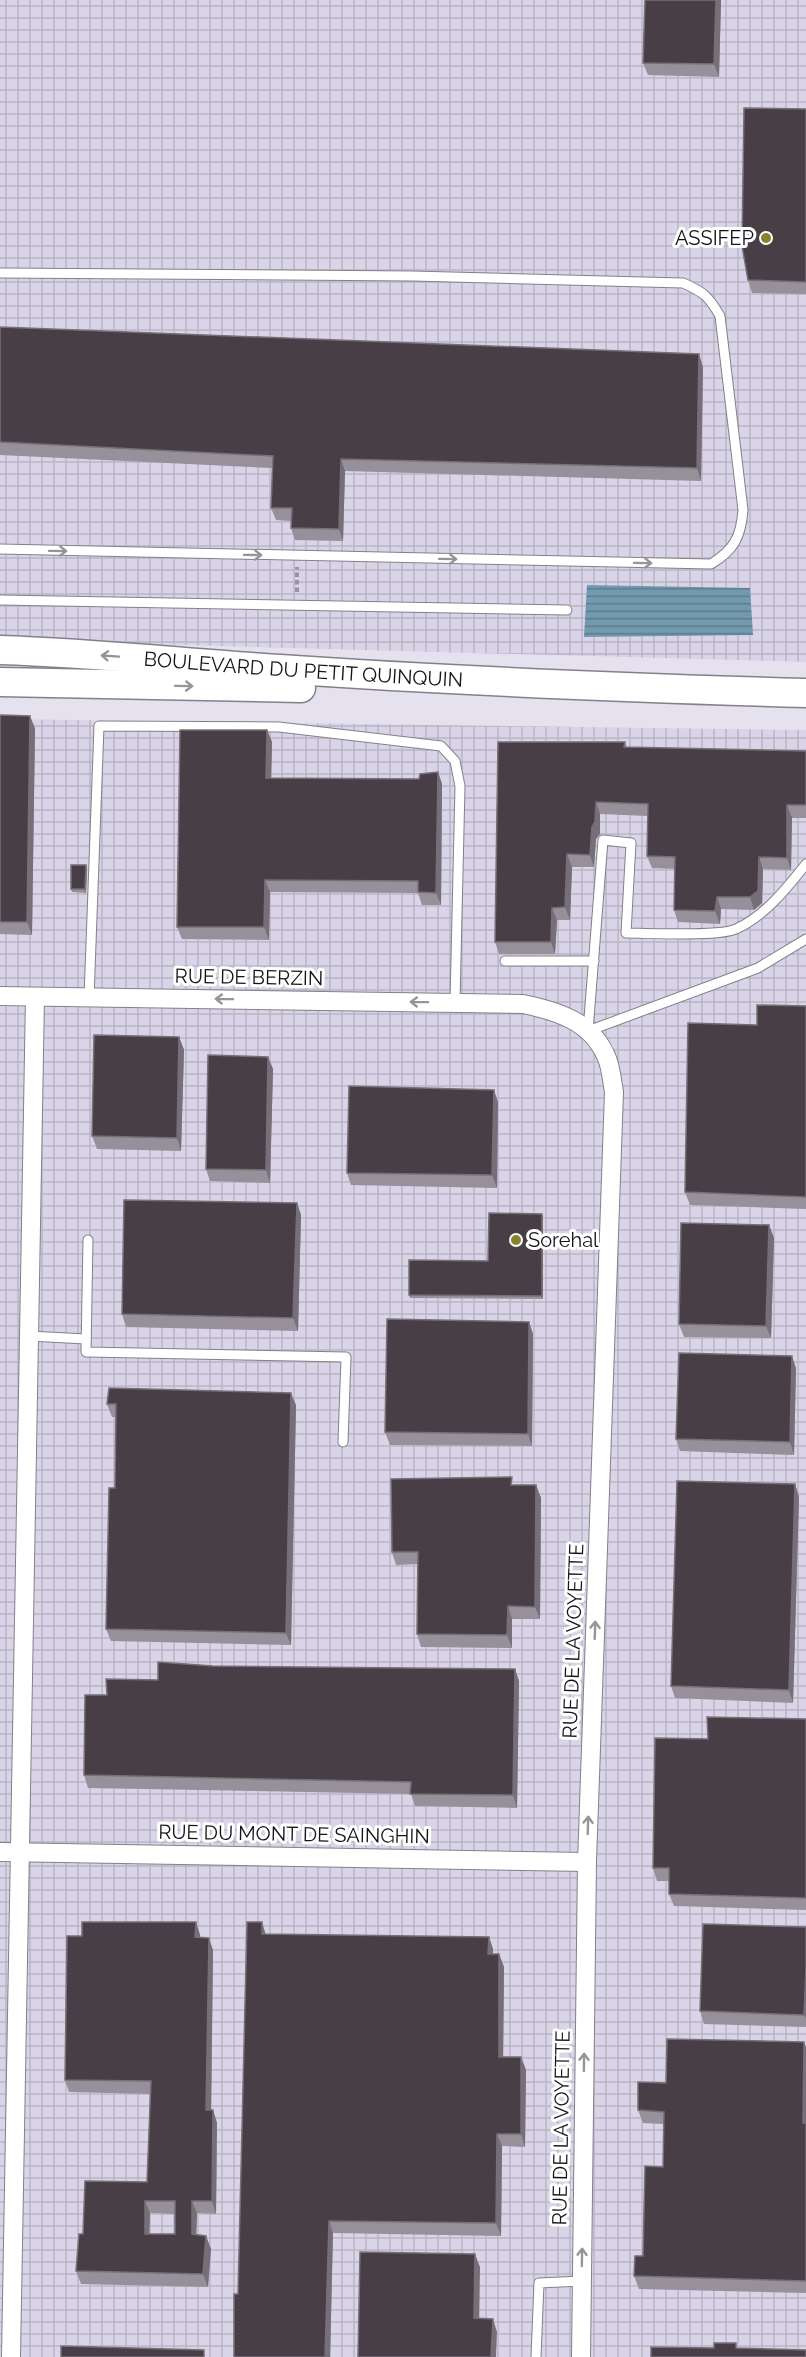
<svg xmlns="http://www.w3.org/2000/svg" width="806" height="2357" viewBox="0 0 806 2357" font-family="Raleway,sans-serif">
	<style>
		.industrial { fill: url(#industrial-grid) }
		.water { fill: url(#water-rules) }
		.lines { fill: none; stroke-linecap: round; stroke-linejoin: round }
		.lane-casing { stroke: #83808b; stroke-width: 11 }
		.street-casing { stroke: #83808b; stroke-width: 20 }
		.primary-casing { stroke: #83808b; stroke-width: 31 }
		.path { stroke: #98959e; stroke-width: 4; stroke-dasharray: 4.5 3; stroke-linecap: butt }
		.lane { stroke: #fff; stroke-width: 9 }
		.street { stroke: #fff; stroke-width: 18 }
		.primary { stroke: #fff; stroke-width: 28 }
		.wall { fill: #96909a; fill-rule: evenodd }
		.shaded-wall { fill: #776f78 }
		.building { fill: #483e46; stroke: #776f78; stroke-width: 1.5; fill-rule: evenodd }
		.oneway { stroke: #959597 }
		.poi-dot { fill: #86832c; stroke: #fff; stroke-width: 2 }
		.labels { text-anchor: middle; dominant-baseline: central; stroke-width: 6; stroke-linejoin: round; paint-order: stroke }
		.poi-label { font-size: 20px; fill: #141317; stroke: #fff; text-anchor: end }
		.street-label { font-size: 20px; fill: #141317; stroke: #fff }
	</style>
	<defs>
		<pattern id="industrial-grid" width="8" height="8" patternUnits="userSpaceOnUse" patternTransform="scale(1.5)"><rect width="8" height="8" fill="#d9d4e8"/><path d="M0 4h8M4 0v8" fill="none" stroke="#b9b5c6"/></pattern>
		<pattern id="water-rules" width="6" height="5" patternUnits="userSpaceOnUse" patternTransform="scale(1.5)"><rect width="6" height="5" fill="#7299ad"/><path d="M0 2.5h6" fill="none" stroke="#5c7c8c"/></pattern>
	</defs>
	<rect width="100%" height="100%" fill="#e5e1ee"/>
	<g class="industrial">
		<polygon points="0,0 806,0 806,662 0,640"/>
		<polygon points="0,719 806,730 806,2357 0,2357"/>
	</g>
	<polygon class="water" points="587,585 750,588 753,635 584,637"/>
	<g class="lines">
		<g class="lane-casing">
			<g id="lane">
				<path d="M0 273 412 276 683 283C704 292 709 297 720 316L743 510C741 537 734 550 711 564L0 549"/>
				<polyline points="0,600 567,610"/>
				<path d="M806 864C787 888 765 916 736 929 719 937 649 933 626 933L631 843 603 840 588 1031 758 968 806 939"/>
				<polyline points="505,961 594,961"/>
				<polyline points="89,998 99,726 279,727 441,746 455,761 460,786 455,1002"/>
				<polyline points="88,1240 86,1352 346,1357 343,1442"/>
				<polyline points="29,1336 86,1339"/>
				<polyline points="536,2357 539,2283 582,2281"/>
			</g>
		</g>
		<g class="street-casing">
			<g id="street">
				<path d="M0 996 523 1004C557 1011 591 1021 606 1056 611 1066 612 1081 614 1092L587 1862 581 2357"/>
				<polyline points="0,1852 587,1862"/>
				<polyline points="11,2357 35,997"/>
			</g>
		</g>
		<g class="primary-casing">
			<g id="primary">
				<path id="s1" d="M0 650C94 653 187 663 280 669 456 681 631 688 806 693"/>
				<polyline points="0,682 301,688"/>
			</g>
		</g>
		<polyline class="path" points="297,592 297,567"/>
		<use href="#lane" class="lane"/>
		<use href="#street" class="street"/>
		<use href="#primary" class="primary"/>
	</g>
	<g class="wall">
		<polygon points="721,0 719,77 648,75 643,63"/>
		<polygon points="806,109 806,294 752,293 748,280"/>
		<polygon points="0,327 703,367 701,481 345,471 343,541 295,540 291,528 291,521 276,520 271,508 272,468 0,455"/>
		<polygon points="0,715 35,728 32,935 0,934"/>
		<polygon points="267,730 272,742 271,778 419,779 438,772 442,784 441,905 422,905 418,893 270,892 269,940 182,939 177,927"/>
		<polygon points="625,742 627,747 806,751 806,818 792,818 791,870 763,869 762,903 754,910 721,909 720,924 678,922 674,910 675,869 652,868 647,856 648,816 600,814 600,834 596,839 594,867 572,867 570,920 557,920 555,954 499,954 495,942"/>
		<polygon points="86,865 87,868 86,893 72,892 71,889"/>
		<polygon points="806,1006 806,1209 690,1205 685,1192 757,1025"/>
		<polygon points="179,1037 184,1050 181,1151 97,1149 92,1136"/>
		<polygon points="268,1057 273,1069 270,1183 210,1181 206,1169"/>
		<polygon points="498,1102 497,1188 351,1185 347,1173"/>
		<polygon points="297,1203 301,1215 298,1331 126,1327 122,1314"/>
		<polygon points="542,1214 543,1217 543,1299 410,1298 409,1295 488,1261"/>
		<polygon points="769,1225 774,1238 771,1338 684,1337 679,1324"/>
		<polygon points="529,1322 533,1334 532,1446 390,1445 385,1432"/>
		<polygon points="796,1368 794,1455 680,1451 676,1439"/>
		<polygon points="107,1404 296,1405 291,1645 111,1641 106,1629 115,1488 116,1417 112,1417"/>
		<polygon points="795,1484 799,1497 793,1703 675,1698 671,1686"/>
		<polygon points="515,1485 536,1485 541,1498 540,1619 512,1619 512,1648 421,1647 417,1634 418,1564 396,1565 392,1552"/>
		<polygon points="213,1666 515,1669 519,1681 517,1808 415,1806 411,1794 88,1788 84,1775 107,1695 158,1680"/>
		<polygon points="806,1719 806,1910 674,1906 669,1894 669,1881 657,1881 653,1868 708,1739"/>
		<path d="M196 1922 200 1935V1937L213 1950 211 2110H213L217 2123 216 2214 197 2213 196 2235 206 2236 211 2249 208 2287 81 2284 76 2271 83 2234 147 2182 150 2094 69 2092 65 2080 82 1936ZM150 2213 175 2214V2234H149Z"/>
		<polygon points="806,1927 806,2027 704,2024 700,2011"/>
		<polygon points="266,1934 489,1937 493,1949 493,1954 499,1954 504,1967 503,2057 521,2057 526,2070 525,2147 502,2146 501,2236 333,2233 330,2357 234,2357"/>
		<polygon points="806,2047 806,2293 639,2289 634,2276 643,2256 663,2167 664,2124 643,2123 638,2110 666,2083"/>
	</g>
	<g class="shaded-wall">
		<polygon points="716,0 721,0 719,77 714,64"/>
		<polygon points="699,354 703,367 701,481 697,468"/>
		<polygon points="341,459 345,471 343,541 339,529"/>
		<polygon points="30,716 35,728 32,935 27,922"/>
		<polygon points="267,730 272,742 271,790 266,778"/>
		<polygon points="438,772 442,784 441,905 436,893"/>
		<polygon points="596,802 600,814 600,834 596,839 594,867 590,855 592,827"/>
		<polygon points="787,805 792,818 791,870 787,858"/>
		<polygon points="567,854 572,867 570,920 565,907"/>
		<polygon points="759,857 763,869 762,903 754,910 750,897"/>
		<polygon points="86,865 87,868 86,893 85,889"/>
		<polygon points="265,880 270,892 269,940 264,927"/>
		<polygon points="717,897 721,909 720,924 715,911"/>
		<polygon points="552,908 557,920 555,954 551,942"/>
		<polygon points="179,1037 184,1050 181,1151 177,1138"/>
		<polygon points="268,1057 273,1069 270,1183 266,1170"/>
		<polygon points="494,1090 498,1102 497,1188 492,1175"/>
		<polygon points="297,1203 301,1215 298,1331 293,1318"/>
		<polygon points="542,1214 543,1217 543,1299 542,1296"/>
		<polygon points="769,1225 774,1238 771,1338 766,1326"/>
		<polygon points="529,1322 533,1334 532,1446 528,1434"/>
		<polygon points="792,1356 796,1368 794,1455 790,1442"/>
		<polygon points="291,1393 296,1405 291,1645 286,1633"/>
		<polygon points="795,1484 799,1497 793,1703 789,1690"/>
		<polygon points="536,1485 541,1498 540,1619 535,1607"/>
		<polygon points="508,1606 512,1619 512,1648 507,1635"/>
		<polygon points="515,1669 519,1681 517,1808 513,1795"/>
		<polygon points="196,1922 200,1935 200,1949 195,1937"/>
		<polygon points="262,1922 266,1935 262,1934"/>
		<polygon points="489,1937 493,1949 493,1966 488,1954"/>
		<polygon points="209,1938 213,1950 211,2122 206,2110"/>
		<polygon points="499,1954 504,1967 503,2070 499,2057"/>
		<polygon points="806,1970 806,2019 804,2015"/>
		<polygon points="804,2042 806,2047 806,2133 803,2123"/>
		<polygon points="521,2057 526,2070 525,2147 521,2134"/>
		<polygon points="213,2110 217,2123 216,2214 212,2201"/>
		<polygon points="497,2134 502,2146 501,2236 496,2223"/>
		<polygon points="145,2201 150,2213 149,2246 145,2234"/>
		<polygon points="192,2201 197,2213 196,2246 192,2234"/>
		<polygon points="329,2221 333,2233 330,2357 325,2357"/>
		<polygon points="206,2236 211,2249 208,2287 203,2274"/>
		<polygon points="475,2254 480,2267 479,2331 474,2318"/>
		<polygon points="493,2319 497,2332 496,2357 491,2357"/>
	</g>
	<g class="building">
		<polygon points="645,0 716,0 714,64 643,63"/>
		<polygon points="744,108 806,109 806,282 748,280 742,246"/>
		<polygon points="0,327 699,354 697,468 341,459 339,529 291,528 292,508 271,508 273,456 0,442"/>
		<polygon points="0,715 30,716 27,922 0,922"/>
		<polygon points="180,730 267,730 266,778 419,779 420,774 438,772 436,893 418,892 418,881 265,880 264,927 177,927"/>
		<polygon points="498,742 625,742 624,747 806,751 806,805 787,805 787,858 759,857 758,891 750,897 717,897 715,911 674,910 675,857 647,856 648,804 596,802 595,822 592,827 590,855 567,854 565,907 552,908 551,942 495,942"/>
		<polygon points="71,865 86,865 85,889 71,889"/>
		<polygon points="757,1005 806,1006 806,1197 685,1192 688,1023 757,1025"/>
		<polygon points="94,1035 179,1037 177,1138 92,1136"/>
		<polygon points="208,1055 268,1057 266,1170 206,1169"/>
		<polygon points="349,1086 494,1090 492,1175 347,1173"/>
		<polygon points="124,1200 297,1203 293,1318 122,1314"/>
		<polygon points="489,1213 542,1214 542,1296 409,1295 409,1260 488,1261"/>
		<polygon points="681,1223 769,1225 766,1326 679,1324"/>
		<polygon points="387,1319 529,1322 528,1434 385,1432"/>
		<polygon points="679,1353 792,1356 790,1442 676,1439"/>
		<polygon points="109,1388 291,1393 286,1633 106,1629 109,1488 115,1488 116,1404 107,1404"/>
		<polygon points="512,1477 511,1485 536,1485 535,1607 508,1606 507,1635 417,1634 418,1552 392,1552 391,1479"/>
		<polygon points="677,1481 795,1484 789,1690 671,1686"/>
		<polygon points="158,1662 213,1666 515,1669 513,1795 410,1794 411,1782 84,1775 85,1695 107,1695 106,1679 158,1680"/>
		<polygon points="707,1717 806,1719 806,1898 669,1894 669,1868 653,1868 655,1738 708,1739"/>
		<path d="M82 1922H196L195 1937 209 1938 206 2110H213L212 2201H192V2234L206 2236 203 2274 76 2271 79 2234H83L85 2181 147 2182 151 2081 65 2080 67 1936H82ZM145 2201H175V2234H145Z"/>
		<polygon points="247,1922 262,1922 262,1934 489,1937 488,1954 499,1954 499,2057 521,2057 521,2134 497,2134 496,2223 329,2221 325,2357 234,2357 234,2294 238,2294"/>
		<polygon points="703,1924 806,1927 806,1970 804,2015 700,2011"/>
		<polygon points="667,2039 804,2042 803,2123 806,2123 806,2281 634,2276 635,2256 643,2256 645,2166 663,2167 664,2112 638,2110 638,2082 666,2083"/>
		<polygon points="360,2252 475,2254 474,2318 493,2319 491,2357 358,2357"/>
		<polygon points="714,2343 736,2343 736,2348 806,2350 806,2357 651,2357 651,2347 714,2348"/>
		<polygon points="61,2346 204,2350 204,2357 61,2357"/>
	</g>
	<defs><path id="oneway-shaft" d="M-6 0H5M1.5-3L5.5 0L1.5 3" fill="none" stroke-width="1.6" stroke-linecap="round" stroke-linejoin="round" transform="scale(1.5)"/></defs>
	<g class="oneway">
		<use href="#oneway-shaft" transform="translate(58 551) rotate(1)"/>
		<use href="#oneway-shaft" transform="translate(253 555) rotate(1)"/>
		<use href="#oneway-shaft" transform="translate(448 559) rotate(1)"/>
		<use href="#oneway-shaft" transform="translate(643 563) rotate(1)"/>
		<use href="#oneway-shaft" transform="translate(110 656) rotate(-176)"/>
		<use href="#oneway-shaft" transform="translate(184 686) rotate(1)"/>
		<use href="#oneway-shaft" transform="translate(224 999) rotate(-179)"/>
		<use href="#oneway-shaft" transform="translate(419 1002) rotate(-179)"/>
		<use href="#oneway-shaft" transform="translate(595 1630) rotate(-88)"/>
		<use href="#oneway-shaft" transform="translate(588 1825) rotate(-88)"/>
		<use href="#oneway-shaft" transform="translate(584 2062) rotate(-89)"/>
		<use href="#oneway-shaft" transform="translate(582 2257) rotate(-89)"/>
	</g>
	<g class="poi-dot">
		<circle cx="766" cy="238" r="6"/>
		<circle cx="516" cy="1240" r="6"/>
	</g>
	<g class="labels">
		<g class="poi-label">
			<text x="754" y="238">ASSIFEP</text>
			<text x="528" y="1240" text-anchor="start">Sorehal</text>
		</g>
		<g class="street-label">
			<text stroke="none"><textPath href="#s1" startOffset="304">BOULEVARD DU PETIT QUINQUIN</textPath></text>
			<text transform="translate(249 977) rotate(1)">RUE DE BERZIN</text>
			<text transform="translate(573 1641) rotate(-88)">RUE DE LA VOYETTE</text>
			<text transform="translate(294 1834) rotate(1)">RUE DU MONT DE SAINGHIN</text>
			<text transform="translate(561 2128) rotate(-89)">RUE DE LA VOYETTE</text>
		</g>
	</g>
</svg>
